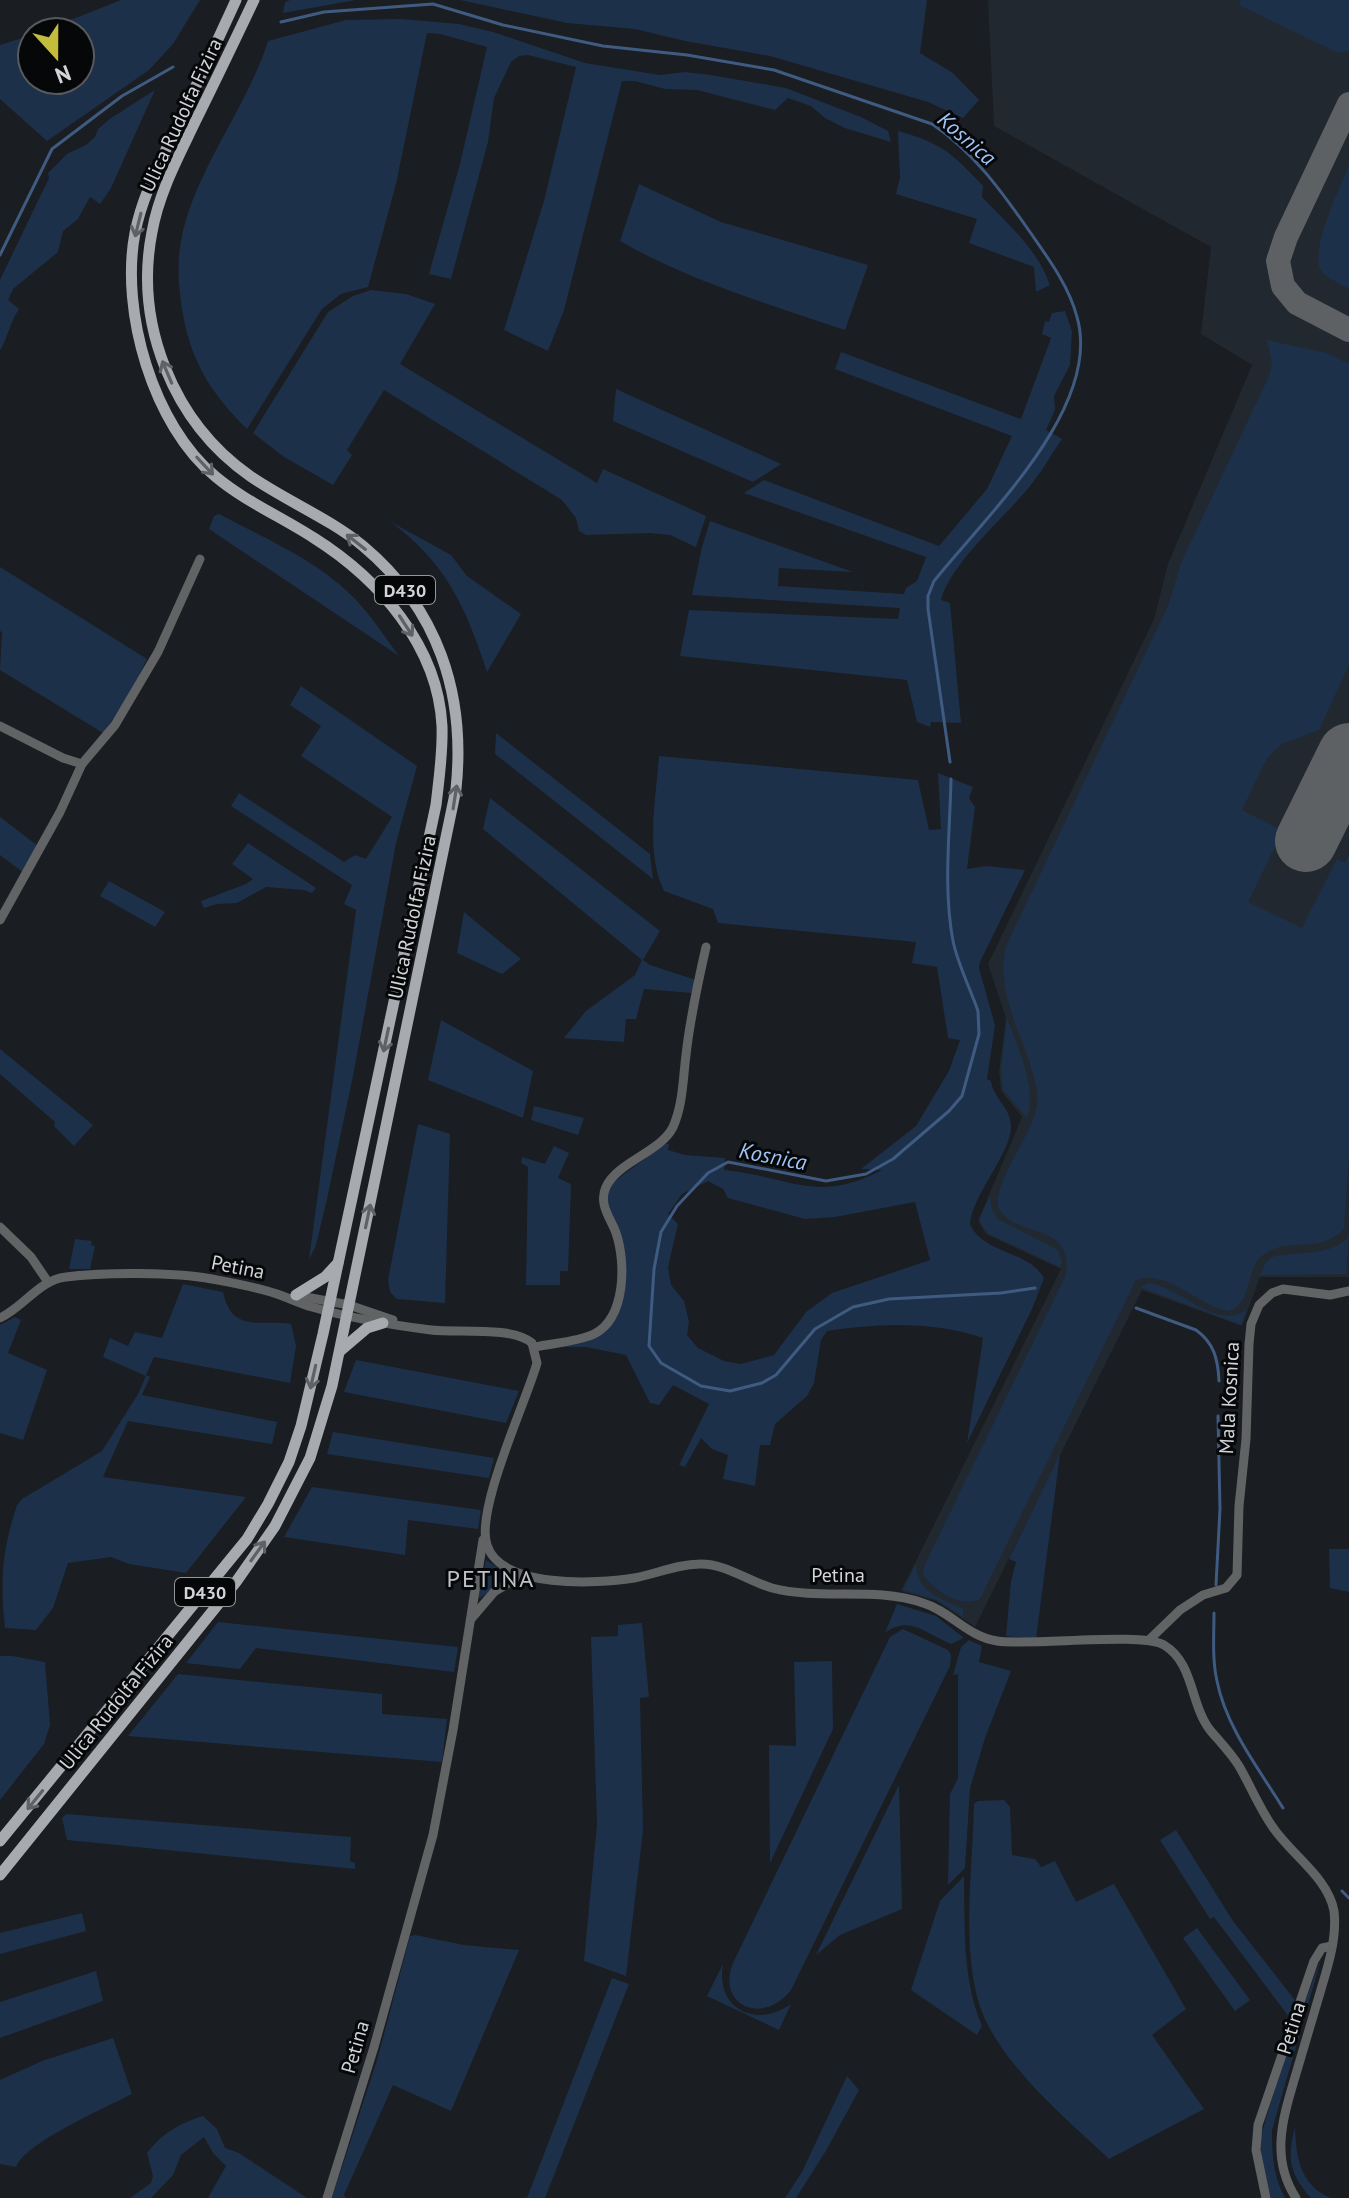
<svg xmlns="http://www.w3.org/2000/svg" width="1349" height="2198" viewBox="0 0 1349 2198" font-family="'PT Sans',sans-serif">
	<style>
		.built { fill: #21282f }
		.green { fill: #1d304a; fill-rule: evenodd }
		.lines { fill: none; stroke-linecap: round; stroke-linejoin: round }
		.stream { stroke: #3f5b81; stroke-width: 3 }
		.taxiway { stroke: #5e6164; stroke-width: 24 }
		.runway { stroke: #5e6164; stroke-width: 62 }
		.minor { stroke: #616365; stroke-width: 9 }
		.major { stroke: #a7aaae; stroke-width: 11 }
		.oneway { stroke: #5f6164 }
		.labels { text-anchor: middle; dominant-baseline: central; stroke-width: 6; stroke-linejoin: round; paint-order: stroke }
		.shield { fill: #060709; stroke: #959699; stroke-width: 2 }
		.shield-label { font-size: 18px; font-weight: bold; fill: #d2d4d7 }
		.street-label { font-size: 20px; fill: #d2d4d7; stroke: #060709 }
		.water-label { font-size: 22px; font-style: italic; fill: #9ec3f4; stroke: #060709 }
		.quarter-label { font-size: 24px; letter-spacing: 2px; fill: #bec1c6; stroke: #060709 }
	</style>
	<rect width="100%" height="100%" fill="#1a1d21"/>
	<polygon class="built" points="988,0 1349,0 1349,1277 1260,1277 1242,1326 1142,1290 975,1627 937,1601 901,1591 1061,1269 986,1234 978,1221 1022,1117 1001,1091 999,1072 1006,1018 988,964 1154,619 1168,564 1252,365 1201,334 1211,247 994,126"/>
	<g class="green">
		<polygon points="121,0 200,0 173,44 149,70 47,141 0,99 0,45 32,35 32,80 80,80 80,32 40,32"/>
		<polygon points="290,0 356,0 283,13 285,2"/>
		<polygon points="460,0 927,0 920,53 953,73 979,100 963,118 928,102 770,56 685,41 635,29 567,23"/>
		<polygon points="1241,0 1349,0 1349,51 1338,53 1239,5"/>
		<path d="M401 19 459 24 493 32 585 63 660 75 685 72 711 75 786 88 861 117 888 131 891 142 845 128 825 118 811 106 788 98 775 110 697 90 665 89 635 81H622L564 310 548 351 504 330 544 201 576 67 528 55 519 56 511 62 494 98 488 142 451 279 429 274 460 164 487 47 440 34 427 33 396 184 368 287 341 294 322 309 247 429C214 397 193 365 184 320 179 294 176 267 181 241 193 173 247 108 268 41L346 20Z"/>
		<path d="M155 90 111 188 100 204 90 197 78 219 63 231 58 252 13 289 8 300 19 309C10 322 7 340 0 350V280L49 178 48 173 67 154 86 145 95 137 98 129 111 118Z"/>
		<path d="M898 131C942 143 953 154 983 186L982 197C1007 223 1038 250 1050 285L1036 292 1034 267 969 243 977 219 896 194 900 178Z"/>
		<path d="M1349 165V289C1341 284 1329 279 1322 272 1307 255 1341 185 1349 165Z"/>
		<path d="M639 184 721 222 868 265 845 330C769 304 689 281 620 241Z"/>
		<polygon points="371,290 406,294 435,304 400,364 597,483 603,469 706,516 696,547 670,535 650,533 586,535 579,531 576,518 562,500 384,390 347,450 352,455 333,485 284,457 253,433 328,312 353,296"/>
		<path d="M1065 311 1072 331 1070 365 1054 396 1055 410 1046 430 1062 439C1050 456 1040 475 1026 491 1002 519 950 565 941 600L950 603 961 723 931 722 930 727 917 722 907 680 680 656 689 610 898 619 900 608 692 595 702 547 710 521 853 572 779 568 778 586 904 594 906 588 917 581 926 557 744 493 764 480 939 546 987 489 1012 436 835 369 841 352 1021 419 1051 338 1042 334 1045 321 1049 322 1052 313Z"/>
		<path d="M1267 340 1327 353 1349 364V665L1319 730 1282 744 1267 758 1242 810 1283 831 1248 902 1302 928 1337 859 1345 863 1349 855V1156L1344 1228C1324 1255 1287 1236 1263 1255 1244 1270 1254 1303 1228 1311 1196 1305 1169 1269 1136 1280L980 1599C961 1609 933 1590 923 1574L925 1564 1066 1275C1074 1220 1013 1239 999 1208 990 1187 1034 1132 1037 1106 1039 1092 1034 1078 1030 1064 1017 1026 996 986 1006 946L1168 606 1181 563 1269 376 1272 364Z"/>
		<polygon points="616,389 781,464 753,482 613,421"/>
		<path d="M219 514C266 539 320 561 357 601 372 617 385 637 399 656L209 529 214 516Z"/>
		<path d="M391 522 451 555 467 576 521 614 487 672C466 608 447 564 391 522Z"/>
		<polygon points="0,567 147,659 128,698 103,733 0,670 2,632 0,631"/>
		<polygon points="301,686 417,766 396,843 353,1076 327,1199 316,1245 309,1260 356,910 344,904 352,885 231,806 239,793 344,862 355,855 366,859 392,817 301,756 321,726 290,705"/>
		<polygon points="496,733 650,854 653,879 495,754"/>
		<path d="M659 756 918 780 929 830 941 829 938 773 973 787 969 798 975 807 967 869 986 866 1025 870 980 962 979 968 995 1025 987 1079 991 1081C993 1098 1011 1108 1011 1126 1012 1152 972 1195 970 1224 983 1254 1028 1250 1044 1278L1032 1309 967 1443 983 1338C934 1321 878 1323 827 1331L821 1340 814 1383 807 1396 775 1424 770 1445H760L755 1486 723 1479 728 1455 712 1449 701 1438 685 1467 679 1465 709 1404 673 1385 659 1405 650 1403 626 1355 586 1347H558L602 1332 624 1272 607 1195 612 1183 665 1144H669L668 1150 685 1155 725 1158 724 1170C789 1176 815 1205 882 1170L861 1169 916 1126 949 1071 960 1040 948 1038 937 967 912 963 916 942 718 923 713 909 664 891C645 852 656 798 659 756ZM708 1181 723 1189 728 1198 805 1219 835 1217 915 1202 930 1260 832 1293 806 1312 774 1355 741 1364 724 1361 698 1348 687 1335 689 1322 684 1301 671 1285 668 1267 678 1224 668 1214 682 1194Z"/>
		<polygon points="490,798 660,931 643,960 650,965 696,980 692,993 644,989 636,1019 626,1019 624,1042 564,1038 586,1011 635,975 642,960 483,829"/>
		<polygon points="0,817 38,846 24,873 0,855"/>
		<polygon points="248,843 316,888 312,893 304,890 266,887 237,903 217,904 204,908 201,901 246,884 253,879 232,864"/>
		<polygon points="109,881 165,912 155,927 100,896"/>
		<polygon points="464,912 521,959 502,974 457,953"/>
		<path d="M1007 1018C1018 1049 1037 1085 1027 1118L1003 1090 1001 1071Z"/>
		<polygon points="441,1020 533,1071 523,1118 428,1080"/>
		<polygon points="0,1049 93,1125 74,1146 54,1126 55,1122 0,1074"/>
		<polygon points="534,1106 584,1118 578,1135 531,1120"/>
		<polygon points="418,1124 450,1134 445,1303 397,1299 390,1292 388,1280"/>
		<polygon points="554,1146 569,1153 558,1178 571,1184 568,1271 560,1271 560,1285 526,1285 528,1167 521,1163 522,1157 545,1164"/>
		<polygon points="990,1195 992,1210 998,1219 1058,1250 1062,1262 1060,1267 987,1233 979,1220"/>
		<path d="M1349 1236 1346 1274 1260 1275 1266 1262 1272 1257C1295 1251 1333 1257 1349 1236Z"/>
		<polygon points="75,1239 92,1241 91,1245 95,1246 90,1269 69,1269"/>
		<path d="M1149 1283C1181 1287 1215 1331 1247 1310L1241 1325 1140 1287Z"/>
		<path d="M183 1284 223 1292C232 1334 261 1319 291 1324L296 1346 290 1383 154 1357 146 1375 150 1377 142 1395 277 1422 272 1444 128 1421 103 1477 246 1497 186 1573 129 1564 111 1557 68 1563 53 1608 36 1630 5 1628C0 1579 2 1551 17 1505L22 1499 102 1451 138 1394 146 1376 103 1357 110 1338 128 1346 135 1332 162 1338Z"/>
		<polygon points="15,1317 21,1320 8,1353 47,1370 23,1440 0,1433 0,1325"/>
		<polygon points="356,1360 519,1391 506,1423 344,1392"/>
		<polygon points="333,1432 494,1458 489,1478 327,1454"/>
		<polygon points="1060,1454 1036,1639 1006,1636 1011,1581 1016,1562 1009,1559"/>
		<polygon points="312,1487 481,1510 478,1529 408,1520 405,1555 284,1537"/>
		<polygon points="1329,1549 1349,1549 1349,1592 1330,1588"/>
		<polygon points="486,1560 512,1577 480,1598 478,1597"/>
		<path d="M916 1564C916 1592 942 1599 963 1609V1617L937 1600 903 1590Z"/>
		<path d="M897 1604 936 1616 964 1638 951 1644C927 1635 910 1614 885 1633Z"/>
		<polygon points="218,1622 458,1647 454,1672 256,1648 240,1669 186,1663"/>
		<polygon points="642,1623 649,1697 640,1698 643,1830 626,1976 584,1961 597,1824 591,1637 618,1636 618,1625"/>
		<path d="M903 1629 948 1650 951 1655 950 1666 791 1990C763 2026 716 2006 733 1963L890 1637Z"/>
		<polygon points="969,1640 982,1646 979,1662 1011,1671 985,1738 970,1788 965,1868 948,1885 950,1794 958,1778 958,1674 953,1675 961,1647"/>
		<polygon points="0,1656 12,1656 45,1662 50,1725 44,1744 0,1800"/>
		<polygon points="832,1661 833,1729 770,1863 769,1745 796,1746 794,1662"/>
		<polygon points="178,1674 382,1694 382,1714 447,1719 442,1762 128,1736"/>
		<polygon points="899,1785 902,1909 840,1935 816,1955"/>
		<path d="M1004 1800 1010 1807 1012 1855 1035 1859 1041 1867 1055 1861 1076 1902 1114 1884 1186 2009 1152 2035 1204 2109 1109 2159C1067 2120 1008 2070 984 2017 959 1959 973 1868 974 1804L978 1801Z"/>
		<polygon points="66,1814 351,1837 350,1861 355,1863 355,1869 67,1840 62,1818"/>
		<polygon points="1176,1830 1233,1921 1295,2000 1289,2017 1214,1917 1210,1919 1160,1840"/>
		<path d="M964 1876C965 1927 962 1978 982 2026L977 2035 911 1990 940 1901Z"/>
		<polygon points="82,1913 86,1931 0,1954 0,1933"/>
		<polygon points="1197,1928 1250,2000 1235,2011 1183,1938"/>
		<polygon points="415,1935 464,1945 519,1950 451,2111 393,2085 344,2195 346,2198 332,2198 378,2057 410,1936"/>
		<path d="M1322 1956 1272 2130C1272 2155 1273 2176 1285 2198H1271L1261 2160V2136L1281 2066Z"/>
		<path d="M723 1964C715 2009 756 2029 791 2004L779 2030 707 1996Z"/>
		<polygon points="96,1971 103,2001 0,2038 0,2002"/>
		<polygon points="612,1978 629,1984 545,2198 527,2198"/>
		<path d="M113 2038 132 2094C105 2108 26 2142 16 2167L0 2164V2080L42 2061Z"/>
		<polygon points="847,2076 859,2090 827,2149 796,2198 785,2198 802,2172"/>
		<path d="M203 2116 217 2129 225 2148 239 2153 307 2198H208L226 2166 213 2153 204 2137 181 2155 173 2175 151 2198H130L151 2183 153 2176 147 2153C162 2133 180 2123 203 2116Z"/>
		<path d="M1295 2127C1296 2158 1300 2184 1330 2198H1311C1289 2173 1287 2158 1295 2127Z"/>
	</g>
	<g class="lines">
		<g class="stream">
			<path d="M281 22 324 12 433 4 503 25 603 46 687 55 774 70 932 124C973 151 1002 192 1030 232 1048 258 1069 286 1077 317 1103 407 985 517 934 581L928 596V609L950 762"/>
			<polyline points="0,255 52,149 122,96 173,67"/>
			<path d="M951 779C950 832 943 888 953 941 958 965 970 988 978 1011L979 1034 962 1096 949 1111 893 1159 866 1174 826 1181 728 1162 708 1173 677 1206 661 1232 654 1269 649 1346 661 1363 682 1375 701 1386 730 1391 762 1383 776 1375 815 1329 853 1307 889 1299 1001 1293 1035 1288"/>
			<path d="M1136 1308 1196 1330C1214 1343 1218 1359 1219 1381"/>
			<polyline points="1216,1585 1220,1509 1218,1416"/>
			<path d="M1214 1613C1214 1636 1212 1659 1217 1681 1226 1727 1259 1769 1283 1808"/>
			<polyline points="1342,1891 1349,1898"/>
		</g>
		<polyline class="taxiway" points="1349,104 1286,237 1278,261 1283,286 1297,303 1349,330"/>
		<polyline class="runway" points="1306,841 1349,754"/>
		<g class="minor">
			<polyline points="0,726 63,758 82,764"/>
			<polyline points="0,920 60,812 82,764 115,725 158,652 200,559"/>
			<polyline points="0,1227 31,1257 48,1282"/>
			<polyline points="295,1295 349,1305 393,1320"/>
			<path d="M0 1318C24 1307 39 1280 66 1277 104 1272 174 1272 212 1279 234 1283 257 1287 277 1294 289 1298 300 1304 312 1307 350 1318 391 1325 431 1330 458 1333 512 1326 532 1343L537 1363C526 1402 475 1510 487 1545 501 1589 597 1584 634 1578 656 1574 677 1564 701 1564 726 1564 748 1581 772 1588 822 1601 873 1586 923 1603 950 1611 968 1637 997 1641 1032 1646 1141 1632 1164 1645 1194 1663 1190 1704 1210 1730 1220 1742 1231 1753 1239 1766 1250 1785 1259 1807 1272 1826 1290 1854 1328 1877 1334 1911 1337 1936 1329 1963 1322 1986 1314 2013 1306 2040 1298 2067 1285 2112 1268 2155 1296 2198"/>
			<path d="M535 1347C553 1343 577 1342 594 1334 626 1318 626 1262 616 1233 611 1219 598 1204 606 1187 617 1162 661 1152 673 1127 683 1105 683 1078 686 1055 690 1019 698 982 706 947"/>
			<polyline points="471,1619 494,1592 522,1575"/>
			<polyline points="1149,1640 1180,1610 1203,1595 1226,1588 1237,1575 1239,1506 1246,1439 1249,1344 1251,1324 1259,1305 1272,1293 1283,1289 1330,1295 1349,1291"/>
			<polyline points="327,2198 374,2047 433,1835 453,1730 483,1540"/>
			<polyline points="1266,2198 1256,2150 1258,2125 1314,1961 1322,1948 1332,1946"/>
		</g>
		<g class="major">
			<polyline points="296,1295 325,1277 338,1263"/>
			<polyline points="340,1351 367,1328 383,1323"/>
			<path d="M0 1841 247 1539 268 1504 289 1462 301 1426 323 1334 436 805C439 779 443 752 442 726 438 646 379 579 314 538 282 517 246 502 216 477 153 426 120 311 135 233 142 196 161 161 177 126 197 84 217 42 236 0"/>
			<path d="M0 1875 236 1582 275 1526 310 1458 332 1386 456 789C466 694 438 609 363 546 329 518 286 501 250 476 173 422 134 324 152 232 159 192 179 156 196 120 216 80 235 40 254 0"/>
		</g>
	</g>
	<defs><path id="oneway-shaft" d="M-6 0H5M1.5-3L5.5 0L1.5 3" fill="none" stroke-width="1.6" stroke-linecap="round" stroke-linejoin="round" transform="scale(2)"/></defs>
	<g class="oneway">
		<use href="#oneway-shaft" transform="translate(138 225) rotate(104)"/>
		<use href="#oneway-shaft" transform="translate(167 372) rotate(-113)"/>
		<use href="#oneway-shaft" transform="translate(205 466) rotate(47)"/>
		<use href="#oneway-shaft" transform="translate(356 542) rotate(-142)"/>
		<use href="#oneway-shaft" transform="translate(406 626) rotate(57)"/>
		<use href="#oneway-shaft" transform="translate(455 797) rotate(-81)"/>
		<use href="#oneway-shaft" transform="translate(386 1040) rotate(102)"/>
		<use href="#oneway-shaft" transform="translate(368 1216) rotate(-78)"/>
		<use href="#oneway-shaft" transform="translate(313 1377) rotate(103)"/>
		<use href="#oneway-shaft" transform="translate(258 1551) rotate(-54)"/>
		<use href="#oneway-shaft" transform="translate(35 1800) rotate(129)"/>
	</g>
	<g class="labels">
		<g class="shield">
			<rect x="375" y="576" width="60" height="28" rx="6"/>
			<rect x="175" y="1578" width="60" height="28" rx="6"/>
		</g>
		<g class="shield-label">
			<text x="405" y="590">D430</text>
			<text x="205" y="1592">D430</text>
		</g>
		<g class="street-label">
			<text transform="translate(181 115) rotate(-65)">Ulica Rudolfa Fizira</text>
			<text transform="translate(412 917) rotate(-78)">Ulica Rudolfa Fizira</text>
			<text transform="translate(238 1267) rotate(11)">Petina</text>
			<text transform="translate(1229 1398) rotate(-87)">Mala Kosnica</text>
			<text x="838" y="1575">Petina</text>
			<text transform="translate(116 1702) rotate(-51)">Ulica Rudolfa Fizira</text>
			<text transform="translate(1291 2028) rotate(-73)">Petina</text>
			<text transform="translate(355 2047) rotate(-74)">Petina</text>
		</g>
		<g class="water-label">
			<text transform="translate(967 138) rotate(41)">Kosnica</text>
			<text transform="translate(773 1156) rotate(11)">Kosnica</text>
		</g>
		<g class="quarter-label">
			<text x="491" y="1578">PETINA</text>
		</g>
	</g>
	<g transform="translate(56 56) rotate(159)"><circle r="38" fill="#060709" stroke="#58595b" stroke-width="2"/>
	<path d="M0-6L14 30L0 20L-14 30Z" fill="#c4bc3d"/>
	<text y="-12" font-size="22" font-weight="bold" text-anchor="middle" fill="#d2d4d7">N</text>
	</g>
</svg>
